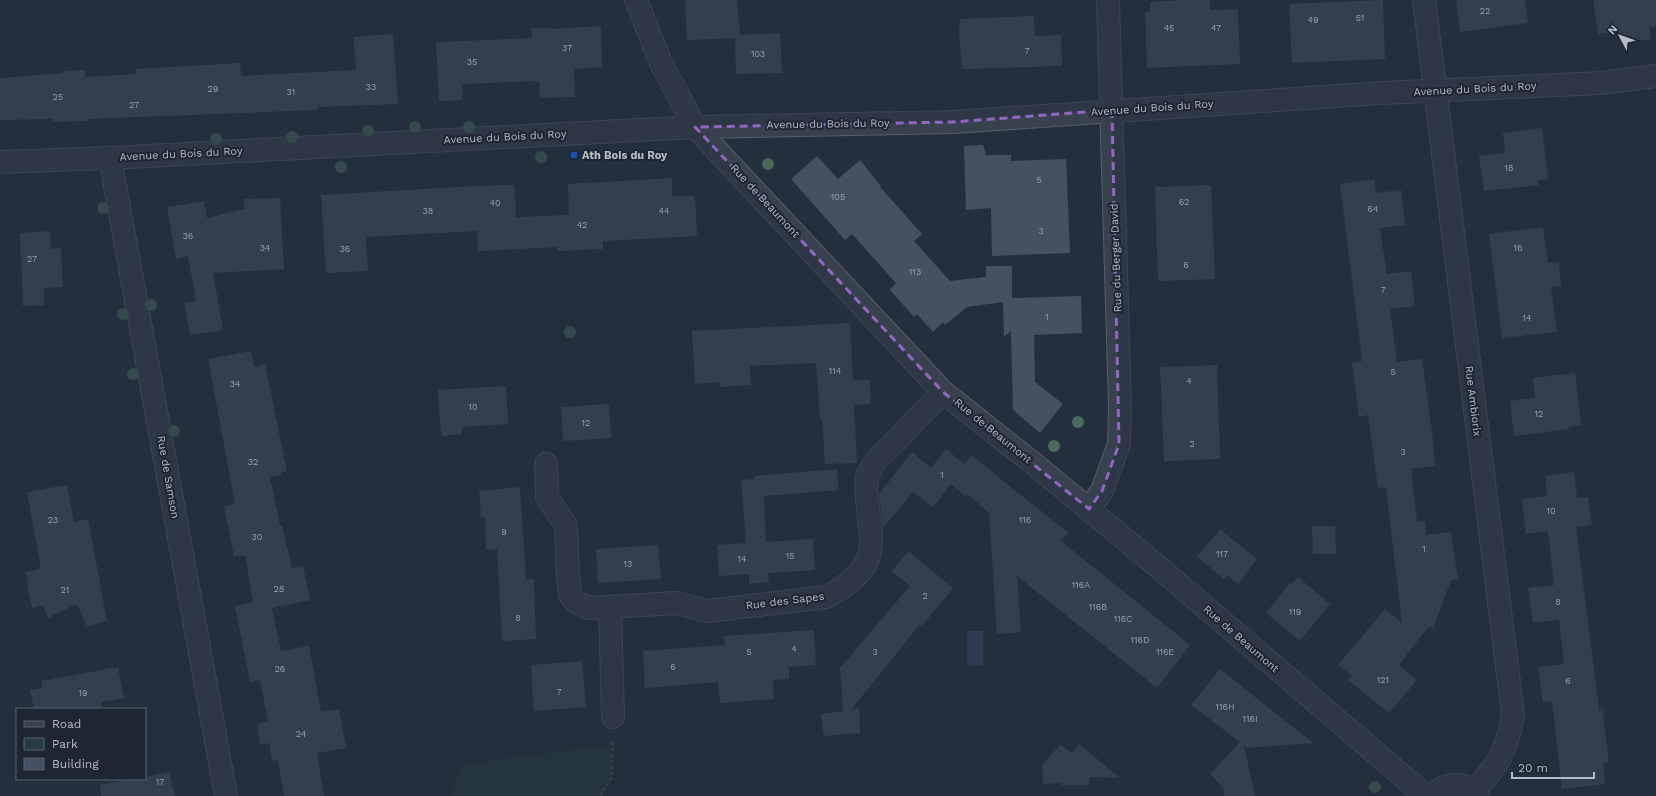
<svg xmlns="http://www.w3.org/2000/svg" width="1656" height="796" viewBox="0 0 1656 796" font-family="'Work Sans',sans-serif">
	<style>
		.green { fill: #263c3f }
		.water { fill: #394c67 }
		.building { fill: #455162 }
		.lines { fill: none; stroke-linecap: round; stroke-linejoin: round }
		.minor-casing { stroke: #565f6c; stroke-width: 24 }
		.path { stroke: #44595c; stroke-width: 2.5; stroke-dasharray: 3 3; stroke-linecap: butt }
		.minor { stroke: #38414e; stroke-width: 22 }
		.tree { fill: #4b6a5d }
		.marked { fill: none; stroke: #9266c3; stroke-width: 3; stroke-dasharray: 8 5; stroke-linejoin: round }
		.transit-dot { fill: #1a4fb4; stroke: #1d2633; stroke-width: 1.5 }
		.labels { text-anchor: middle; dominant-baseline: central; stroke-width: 4; stroke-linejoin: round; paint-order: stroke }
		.number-label { font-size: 9px; fill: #98a1af }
		.street-label { font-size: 11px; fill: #b4bcc9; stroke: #1d2633 }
		.poi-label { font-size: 11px; font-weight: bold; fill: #b4bcc9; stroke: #1d2633; text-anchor: start }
	</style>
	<rect width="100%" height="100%" fill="#242f3e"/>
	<polygon class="green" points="613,744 612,777 601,796 451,796 461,765"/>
	<polygon class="water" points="967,631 983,631 983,665 967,666"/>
	<g class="building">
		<polygon points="685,0 737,0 740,35 780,33 782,73 736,74 735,38 687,40"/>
		<polygon points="1184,0 1210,0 1210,10 1238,9 1240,64 1147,68 1145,12 1150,12 1150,2"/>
		<polygon points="1383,0 1385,59 1292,63 1289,4"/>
		<polygon points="1456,0 1525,0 1528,23 1460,32"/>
		<polygon points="1593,0 1656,0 1656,26 1649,27 1651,39 1620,43 1619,31 1598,34"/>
		<polygon points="1034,16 1035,36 1061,35 1062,66 962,69 959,35 960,19"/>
		<polygon points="601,26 602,67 574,69 575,97 540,98 539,81 462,84 463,100 439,101 436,42 532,38 531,28 550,28 551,29"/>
		<polygon points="393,34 398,104 317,107 317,110 87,119 87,121 53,122 53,119 0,120 0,78 63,73 63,71 85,70 85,77 136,74 136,69 240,63 241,76 356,70 353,37"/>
		<polygon points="1542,128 1548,179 1538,180 1539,185 1484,191 1479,156 1505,153 1503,133"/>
		<polygon points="983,145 986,155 1011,155 1011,161 1066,159 1070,253 992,256 991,208 966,210 964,146"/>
		<polygon points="817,156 838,179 860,160 881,186 880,187 922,234 914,241 950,281 986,277 986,266 1012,266 1012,298 1081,296 1082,333 1034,335 1035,382 1063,404 1040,433 1013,410 1011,331 1004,337 1003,302 967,307 945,325 943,322 933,332 917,314 914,317 890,290 896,283 852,234 845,240 791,179"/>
		<polygon points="672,178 672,196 695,196 697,236 603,241 603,249 557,251 557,247 478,251 477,231 366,237 368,271 326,273 321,195 475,186 514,185 516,217 569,215 568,184"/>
		<polygon points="1374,179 1376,193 1401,190 1405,225 1380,228 1387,274 1411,271 1415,306 1390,309 1397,362 1422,359 1432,431 1435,466 1411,469 1417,522 1425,521 1426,535 1451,532 1458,579 1451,580 1433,629 1428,627 1399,665 1417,680 1389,713 1348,680 1352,676 1338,665 1385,609 1402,623 1386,487 1378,488 1368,415 1359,417 1352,363 1362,361 1361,352 1340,184"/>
		<polygon points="1211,185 1215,279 1158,281 1155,187"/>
		<polygon points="280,198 284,269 213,273 223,330 190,335 184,303 196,301 188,256 176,259 167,207 204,201 207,218 244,209 244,199"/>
		<polygon points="1543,227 1548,263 1559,262 1561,286 1551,287 1557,332 1502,338 1489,234"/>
		<polygon points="50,231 51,249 61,248 63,287 44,288 44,305 23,306 20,233"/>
		<polygon points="850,323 853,380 870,380 871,404 854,405 857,463 825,464 822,418 820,418 816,363 750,366 751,385 720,387 719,382 695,384 692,331"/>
		<polygon points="251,351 254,367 265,364 287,471 281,473 281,475 270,477 280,526 282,526 292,568 303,566 310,600 272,608 281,651 309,646 321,712 339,709 346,748 317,753 324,796 284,796 278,760 272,761 269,743 260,745 257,724 268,721 260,680 250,682 235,606 253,602 245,555 234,557 224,506 235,504 208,359"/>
		<polygon points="1217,365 1220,459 1164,461 1160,367"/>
		<polygon points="1575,373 1581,425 1568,427 1569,429 1514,436 1510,401 1535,398 1533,378"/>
		<polygon points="506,386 508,424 462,427 462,434 441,436 438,390"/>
		<polygon points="609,404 611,438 563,441 561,407"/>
		<polygon points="946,449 964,464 972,455 1009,486 1068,532 1061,541 1190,645 1157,688 1017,576 1021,632 997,634 989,513 967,494 965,496 951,484 933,507 913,492 883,528 879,494 912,452 931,468"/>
		<polygon points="837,469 839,490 764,496 766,542 813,539 815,570 768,573 769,582 749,584 749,574 719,576 717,545 746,543 741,480 754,479 754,476"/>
		<polygon points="1574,472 1577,498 1588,497 1592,525 1576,527 1599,709 1600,713 1602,707 1609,762 1603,763 1605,784 1562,789 1552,701 1543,702 1538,667 1564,664 1559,620 1533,623 1528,588 1554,585 1548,531 1526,534 1522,499 1547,496 1545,476"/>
		<polygon points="67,485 74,522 88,519 107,621 87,626 77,604 48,618 43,606 32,608 27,586 28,586 26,572 41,569 27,492"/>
		<polygon points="520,487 526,580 534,579 536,639 502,641 497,549 486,550 485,517 481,517 479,491"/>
		<polygon points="1312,526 1335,526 1336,554 1313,554"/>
		<polygon points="1220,529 1257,559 1238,584 1227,575 1224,579 1197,557"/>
		<polygon points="658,545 661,579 598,583 596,549"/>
		<polygon points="908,551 953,588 922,626 920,624 851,710 859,708 860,733 824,736 821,714 843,711 840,668 910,586 892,571"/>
		<polygon points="1298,577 1330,604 1300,641 1266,613 1290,583 1292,584"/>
		<polygon points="814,630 816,665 789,667 789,679 773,680 774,699 720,703 718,682 645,688 643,651 725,645 724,636"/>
		<polygon points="582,661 586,707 534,711 531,665"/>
		<polygon points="118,667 124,698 101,702 102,709 34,709 30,690 42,688 41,681"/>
		<polygon points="1220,669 1313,743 1247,748 1244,745 1255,796 1224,796 1223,787 1210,774 1240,742 1191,705"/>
		<polygon points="1079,744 1120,778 1090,777 1089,785 1061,785 1061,783 1043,784 1042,765 1060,745 1072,753"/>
		<polygon points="169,772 175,796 101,796 100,785 132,779 145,779 145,777"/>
	</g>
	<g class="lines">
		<g class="minor-casing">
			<g id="minor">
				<polyline points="636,0 661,63 695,127 943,392 1034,464 1156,565 1426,796"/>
				<path d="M1424 0 1513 715C1507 751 1498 765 1474 791"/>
				<polyline points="110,158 226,796"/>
				<polyline points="0,162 110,158 695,127 953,122 1382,93 1601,83 1656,76"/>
				<path d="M546 464 547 497 566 526 568 576 570 595 576 602 589 608 677 603 707 611 826 597C844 588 867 572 870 551 873 538 869 522 868 508 867 498 865 487 867 477 869 472 872 467 874 463L943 392"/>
				<polyline points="1089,509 1102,491 1119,444 1120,406 1108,0"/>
				<polyline points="610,607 613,717"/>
				<path d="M1433 796C1445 781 1466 781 1478 796"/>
			</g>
		</g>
		<polyline class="path" points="601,796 612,777 613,741"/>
		<use href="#minor" class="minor"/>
	</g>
	<g class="tree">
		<circle cx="415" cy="127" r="6"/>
		<circle cx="469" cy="127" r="6"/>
		<circle cx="368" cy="131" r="6"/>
		<circle cx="292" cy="137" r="6"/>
		<circle cx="216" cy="139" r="6"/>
		<circle cx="541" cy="157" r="6"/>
		<circle cx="768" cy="164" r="6"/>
		<circle cx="341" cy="167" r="6"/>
		<circle cx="103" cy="208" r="6"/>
		<circle cx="151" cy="305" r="6"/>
		<circle cx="123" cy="314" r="6"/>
		<circle cx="570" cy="332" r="6"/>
		<circle cx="133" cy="374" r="6"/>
		<circle cx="1078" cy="422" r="6"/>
		<circle cx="174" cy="431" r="6"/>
		<circle cx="1054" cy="446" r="6"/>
		<circle cx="1375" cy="787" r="6"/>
	</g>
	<path d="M0 0H1656V796H0ZM1112 110 1119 444 1102 491 1089 509 943 392 695 127 953 122Z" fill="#242f3e" fill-opacity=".55" fill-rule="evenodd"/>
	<path class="marked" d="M1112 110 1119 444 1102 491 1089 509 943 392 695 127 953 122Z"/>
	<rect class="transit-dot" x="570" y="151" width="8" height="8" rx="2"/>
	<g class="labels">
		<g class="number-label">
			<text x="1485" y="11">22</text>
			<text x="1360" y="18">51</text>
			<text x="1313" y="20">49</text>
			<text x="1169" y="28">45</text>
			<text x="1216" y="28">47</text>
			<text x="567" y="48">37</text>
			<text x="1027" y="51">7</text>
			<text x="758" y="54">103</text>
			<text x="472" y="62">35</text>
			<text x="371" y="87">33</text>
			<text x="213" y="89">29</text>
			<text x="291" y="92">31</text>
			<text x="58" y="97">25</text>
			<text x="134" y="105">27</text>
			<text x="1509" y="168">18</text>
			<text x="1039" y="180">5</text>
			<text x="838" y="197">105</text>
			<text x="1184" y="202">62</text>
			<text x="495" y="203">40</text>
			<text x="1373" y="209">64</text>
			<text x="428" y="211">38</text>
			<text x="664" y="211">44</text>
			<text x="582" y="225">42</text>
			<text x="1041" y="231">3</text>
			<text x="188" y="236">36</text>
			<text x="265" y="248">34</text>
			<text x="1518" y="248">16</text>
			<text x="345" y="249">36</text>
			<text x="32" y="259">27</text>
			<text x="1186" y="265">6</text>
			<text x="915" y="272">113</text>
			<text x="1383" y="290">7</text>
			<text x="1047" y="317">1</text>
			<text x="1527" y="318">14</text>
			<text x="835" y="371">114</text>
			<text x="1393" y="372">5</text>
			<text x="1189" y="381">4</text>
			<text x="235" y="384">34</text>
			<text x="473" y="407">10</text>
			<text x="1539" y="414">12</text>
			<text x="586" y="423">12</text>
			<text x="1192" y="444">2</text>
			<text x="1403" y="452">3</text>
			<text x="253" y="462">32</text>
			<text x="942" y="475">1</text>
			<text x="1551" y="511">10</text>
			<text x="53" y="520">23</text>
			<text x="1025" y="520">116</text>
			<text x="504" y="532">9</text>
			<text x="257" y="537">30</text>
			<text x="1424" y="549">1</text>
			<text x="1222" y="554">117</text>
			<text x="790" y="556">15</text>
			<text x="742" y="559">14</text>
			<text x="628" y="564">13</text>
			<text x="1081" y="585">116A</text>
			<text x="279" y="589">28</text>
			<text x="65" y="590">21</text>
			<text x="925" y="596">2</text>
			<text x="1558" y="602">8</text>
			<text x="1098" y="607">116B</text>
			<text x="1295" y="612">119</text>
			<text x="518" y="618">8</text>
			<text x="1123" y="619">116C</text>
			<text x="1140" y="640">116D</text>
			<text x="794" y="649">4</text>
			<text x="749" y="652">5</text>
			<text x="875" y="652">3</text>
			<text x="1165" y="652">116E</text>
			<text x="673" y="667">6</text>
			<text x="280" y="669">26</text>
			<text x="1383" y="680">121</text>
			<text x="1568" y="681">6</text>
			<text x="559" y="692">7</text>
			<text x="83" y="693">19</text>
			<text x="1225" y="707">116H</text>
			<text x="1250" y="719">116I</text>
			<text x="301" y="734">24</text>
			<text x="160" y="782">17</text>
		</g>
		<g class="street-label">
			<text transform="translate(1475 89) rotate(-3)">Avenue du Bois du Roy</text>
			<text transform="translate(1152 108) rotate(-4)">Avenue du Bois du Roy</text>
			<text transform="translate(828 124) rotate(-1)">Avenue du Bois du Roy</text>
			<text transform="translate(505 137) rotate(-3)">Avenue du Bois du Roy</text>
			<text transform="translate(181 154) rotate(-3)">Avenue du Bois du Roy</text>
			<text transform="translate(765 201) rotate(47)">Rue de Beaumont</text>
			<text transform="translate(1116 258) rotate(-92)">Rue du Berger David</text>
			<text transform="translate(1473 401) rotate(83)">Rue Ambiorix</text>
			<text transform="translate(993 431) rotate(39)">Rue de Beaumont</text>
			<text transform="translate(168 477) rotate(80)">Rue de Samson</text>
			<text transform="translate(785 601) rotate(-7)">Rue des Sapes</text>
			<text transform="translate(1241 639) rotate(41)">Rue de Beaumont</text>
		</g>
		<g class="poi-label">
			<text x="582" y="155">Ath Bois du Roy</text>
		</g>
	</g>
	<rect x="16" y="708" width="130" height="72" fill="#1d2633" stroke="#59626f"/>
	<rect x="24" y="721" width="20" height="6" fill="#38414e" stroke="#59626f"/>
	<text x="52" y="728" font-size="12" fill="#b4bcc9">Road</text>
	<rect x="24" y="738" width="20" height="12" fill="#263c3f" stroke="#59626f"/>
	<text x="52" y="748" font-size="12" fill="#b4bcc9">Park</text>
	<rect x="24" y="758" width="20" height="12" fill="#455162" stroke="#59626f"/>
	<text x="52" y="768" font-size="12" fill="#b4bcc9">Building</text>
	<g transform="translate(1620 36) rotate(311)" stroke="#1d2633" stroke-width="3" paint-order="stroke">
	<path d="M0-3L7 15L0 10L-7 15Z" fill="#b4bcc9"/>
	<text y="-6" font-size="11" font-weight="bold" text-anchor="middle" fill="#b4bcc9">N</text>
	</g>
	<path d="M1512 772v6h82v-6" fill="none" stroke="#b4bcc9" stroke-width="2"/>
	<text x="1518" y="772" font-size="12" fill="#b4bcc9" stroke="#1d2633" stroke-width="3" paint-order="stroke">20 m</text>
</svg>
